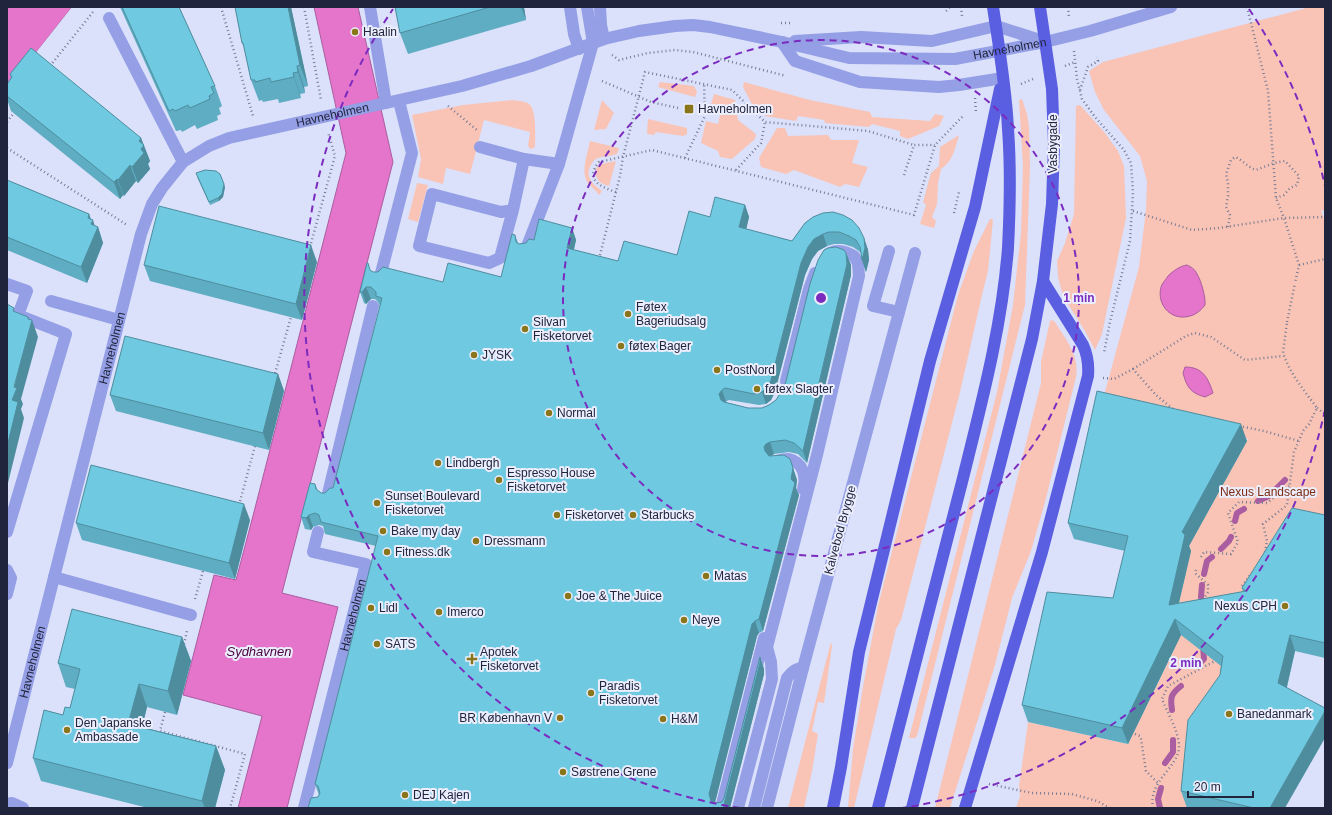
<svg xmlns="http://www.w3.org/2000/svg" width="1332" height="815" viewBox="0 0 1332 815" font-family="Arial,sans-serif">
	<style>
		.green { fill: #f9c4b5 }
		.water { fill: #e475ca; stroke: #aa5da0 }
		.pier { fill: #dbe0fb }
		.lines { fill: none; stroke-linecap: round; stroke-linejoin: round }
		.stream { stroke: #aa5da0; stroke-width: 6 }
		.path { stroke: #787c96; stroke-width: 2.5; stroke-dasharray: 1 3; stroke-linecap: butt }
		.service { stroke: #949fe5; stroke-width: 12 }
		.pedestrian { stroke: #949fe5; stroke-width: 12 }
		.minor { stroke: #949fe5; stroke-width: 12 }
		.primary { stroke: #5a5ee1; stroke-width: 12 }
		.path-bridge { stroke: #787c96; stroke-width: 2.5; stroke-dasharray: 1 3; stroke-linecap: butt }
		.wall { fill: #5fadc2 }
		.shaded-wall { fill: #4e8d9e }
		.building { fill: #6fc9e1; stroke: #4e8d9e }
		.ring { fill: none; stroke: #7b2cbf; stroke-width: 2; stroke-dasharray: 7 5 }
		.poi-dot { fill: #89761a; stroke: #ebeefc; stroke-width: 1.5 }
		.labels { text-anchor: middle; dominant-baseline: central; stroke-width: 4; stroke-linejoin: round; paint-order: stroke }
		.poi-label { font-size: 12px; fill: #21243d; stroke: #ebeefc; text-anchor: start }
		.street-label { font-size: 12px; fill: #21243d; stroke: #ebeefc }
		.park-label { font-size: 12px; fill: #7d2b12; stroke: #ebeefc }
		.water-label { font-size: 13px; font-style: italic; fill: #4a033e; stroke: #ebeefc }
		.centre { fill: #7b2cbf; stroke: #ebeefc; stroke-width: 2 }
		.ring-label { font-size: 12px; text-anchor: middle; font-weight: bold; fill: #7b2cbf; stroke: #ebeefc; stroke-width: 4; stroke-linejoin: round; paint-order: stroke }
	</style>
	<rect width="100%" height="100%" fill="#dbe0fb"/>
	<g class="green">
		<polygon points="1310,7 1325,7 1325,211 1321,210 1325,222 1325,530 1189,808 1016,808 1020,796 1019,786 1028,722 1128,744 1174,650 1174,635 1188,547 1248,439 1102,403 1139,267 1146,210 1147,181 1140,156 1104,110 1095,92 1089,71 1103,62"/>
		<polygon points="660,82 694,86 697,92 695,97 658,87"/>
		<polygon points="744,82 810,100 870,112 872,117 930,121 935,114 944,116 939,126 908,139 900,136 900,131 872,124 869,127 825,123 824,120 798,116 796,121 765,116 763,110 752,104 743,87"/>
		<polygon points="714,94 735,100 738,120 756,134 755,139 732,159 720,157 718,151 701,143 706,121 718,124 722,107 711,104"/>
		<polygon points="1022,99 1027,114 1029,127 1030,167 1025,305 918,732 916,738 909,738 997,392 1013,305 1021,233 1023,166 1019,100"/>
		<path d="M513 100C518 101 525 101 529 104 537 110 535 137 535 147L531 149 528 146 530 132 484 120 470 174 446 168 443 184 418 177 421 159 412 115 463 105Z"/>
		<polygon points="602,100 614,113 606,129 594,130"/>
		<polygon points="1080,105 1105,133 1118,151 1124,166 1126,218 1102,334 1095,350 1085,331 1063,296 1058,277 1057,261 1065,243 1074,214 1076,106"/>
		<polygon points="648,119 687,128 687,134 683,136 656,132 654,135 647,134"/>
		<polygon points="777,128 785,128 788,136 828,135 831,140 859,140 852,163 868,167 859,187 845,184 840,187 794,170 786,174 761,167 759,158"/>
		<path d="M959 135C955 149 953 161 941 169L938 183 937 204 932 217 936 221 934 228 920 224 926 205 923 202 931 173 939 166 940 147Z"/>
		<path d="M590 141 619 148 617 154C611 156 604 156 598 158 595 159 592 162 591 165 584 176 593 185 602 191L599 195C596 190 591 187 588 183 580 172 588 153 590 141Z"/>
		<path d="M616 161 609 186C606 185 602 184 600 182 595 178 593 168 600 165 604 163 611 162 616 161Z"/>
		<polygon points="417,183 428,185 418,222 408,219"/>
		<polygon points="990,219 992,219 993,220 988,271 982,295 960,392 901,620 896,629 854,808 848,808 853,749 863,687 878,606 958,295 974,251"/>
		<path d="M1052 320 1055 322C1065 338 1080 356 1076 377L1045 502 1031 551 1012 598 995 665 950 808H935L1041 383V362L1050 321Z"/>
		<polygon points="831,642 832,646 824,703 818,702 812,731 818,734 812,771 804,808 788,808"/>
	</g>
	<g class="water">
		<polygon points="7,7 72,7 7,89"/>
		<polygon points="314,7 358,7 393,162 282,593 338,607 287,808 238,808 262,716 183,695 214,575 236,580 254,512 346,153"/>
		<path d="M1187 265C1191 267 1195 269 1197 274 1201 280 1206 298 1205 305 1202 309 1198 313 1193 315 1174 323 1156 307 1161 287 1162 283 1166 280 1168 276 1173 271 1180 266 1187 265Z"/>
		<path d="M1185 367C1203 367 1208 378 1213 393L1205 397C1191 393 1187 388 1183 373Z"/>
	</g>
	<polygon class="pier" points="72,7 74,7 74,8 7,91 7,89"/>
	<g class="lines">
		<g class="stream">
			<polyline points="1258,501 1269,496 1285,480"/>
			<polyline points="1235,521 1237,513 1244,509"/>
			<polyline points="1221,549 1229,541 1231,537"/>
			<polyline points="1204,574 1207,561 1212,557"/>
			<polyline points="1201,597 1202,585"/>
			<polyline points="1197,666 1204,659 1203,646"/>
			<path d="M1172 710C1170 697 1171 694 1181 686"/>
			<polyline points="1165,763 1173,752 1173,740"/>
			<polyline points="1160,808 1158,799 1161,788"/>
		</g>
		<g class="path">
			<polyline points="221,7 253,116"/>
			<polyline points="304,7 321,100"/>
			<polyline points="961,7 962,16"/>
			<polyline points="1068,7 1069,18"/>
			<polyline points="1247,7 1268,91 1276,198 1284,218 1299,265 1295,283"/>
			<polyline points="946,11 950,7"/>
			<polyline points="781,23 792,23"/>
			<polyline points="1074,51 1077,79 1082,99 1095,117 1124,150 1131,163 1133,192 1130,241 1110,322 1104,353"/>
			<polyline points="612,55 619,60 648,53 675,50 693,52 786,76"/>
			<polyline points="50,66 93,12"/>
			<polyline points="1065,66 1075,62"/>
			<polyline points="602,81 651,102 678,108"/>
			<polyline points="1021,84 1033,79"/>
			<polyline points="1080,90 1088,67 1098,61 1097,57"/>
			<polyline points="975,98 976,113"/>
			<polyline points="448,106 477,130"/>
			<polyline points="7,122 14,113"/>
			<polyline points="7,148 127,225"/>
			<polyline points="685,158 705,116 704,83"/>
			<polyline points="736,170 761,143 765,122"/>
			<polyline points="904,175 914,145 935,145"/>
			<path d="M616 192C601 187 584 180 599 162L652 150 914 215 935 145 963 116"/>
			<polyline points="1133,211 1192,230 1219,228 1284,218 1325,217"/>
			<polyline points="954,213 959,192"/>
			<path d="M1228 227 1230 215 1226 207 1228 196V183L1226 174 1231 160 1235 157C1243 160 1247 167 1256 170L1274 163 1285 161 1299 176 1297 185 1290 188 1284 195 1276 198"/>
			<polyline points="310,247 335,156 328,132"/>
			<polyline points="599,259 620,176 623,157 645,72 732,90 765,122 868,131 914,145"/>
			<polyline points="1299,265 1325,259"/>
			<polyline points="1133,369 1186,336 1195,333 1211,337 1245,360 1283,356"/>
			<polyline points="274,377 291,317"/>
			<polyline points="1103,378 1114,379 1133,369 1156,395 1173,409"/>
			<polyline points="1317,408 1325,414"/>
			<polyline points="1239,426 1264,431 1299,441"/>
			<polyline points="239,505 255,446"/>
			<path d="M1265 552 1267 541 1263 524 1287 505 1294 452 1303 431 1309 424 1317 408C1304 390 1290 374 1283 353L1287 322"/>
			<polyline points="1201,557 1204,552 1231,554 1238,542 1228,513 1239,502 1267,503 1289,486"/>
			<polyline points="1196,570 1195,573 1208,585 1208,592 1202,601"/>
			<polyline points="1242,586 1254,570"/>
			<polyline points="195,599 203,571"/>
			<polyline points="184,644 187,631"/>
			<polyline points="165,712 160,731 245,754 230,808"/>
			<polyline points="1135,734 1140,736 1141,739 1146,771 1158,783"/>
			<polyline points="989,784 1032,793 1072,794 1097,801 1110,808"/>
			<path d="M1153 808C1148 780 1179 768 1179 746 1179 732 1167 712 1162 699L1168 686 1215 661"/>
		</g>
		<g class="service">
			<polyline points="109,18 183,162"/>
			<polyline points="480,147 524,159 559,164"/>
			<polyline points="513,210 500,258 489,263 419,246 432,194 501,212 513,210 524,159"/>
			<polyline points="526,249 559,164 593,43 587,7"/>
			<polyline points="889,251 873,306 899,312"/>
			<polyline points="7,284 27,291 18,315 66,334 7,532"/>
			<polyline points="51,301 119,320"/>
			<polyline points="786,381 809,289 815,273"/>
			<path d="M776 461C780 460 785 459 789 459 803 462 807 477 803 489"/>
			<polyline points="7,570 11,578 7,594"/>
			<polyline points="54,577 191,615"/>
			<polyline points="721,808 764,638"/>
			<path d="M738 808 772 679 771 662 767 647 817 455 859 276 858 263 854 256C846 252 839 249 830 253"/>
			<path d="M754 808 787 678C792 672 794 669 803 668"/>
			<polyline points="767,808 803,668 915,253"/>
		</g>
		<g class="pedestrian">
			<polyline points="380,277 412,153 399,101"/>
			<polyline points="327,498 373,306"/>
			<path id="s1" d="M304 808 366 564 313 552 318 532"/>
		</g>
		<g class="minor">
			<polyline points="370,7 386,103"/>
			<polyline points="570,7 574,34 579,49"/>
			<polyline points="600,7 601,25 604,39"/>
			<polyline points="795,41 861,37 932,41 996,26 1043,41"/>
			<polyline points="782,42 795,61 860,82 939,87 959,85 1003,78"/>
			<path id="s2" d="M7 763 141 234 152 204 162 188 183 162 209 146 229 138 462 86 531 66 604 39 639 31 675 26 693 25 710 27 782 42 849 58 955 59 1045 42 1090 31 1171 7"/>
			<polyline points="7,804 12,803 23,808"/>
		</g>
		<g class="primary">
			<polyline points="833,808 841,767 859,652 930,361 975,207 1000,89"/>
			<path d="M878 808C906 699 934 591 962 482 981 405 1002 327 1008 248 1010 209 1011 169 1008 129 1006 88 999 47 993 7"/>
			<polyline points="912,808 1032,339 1043,281 1052,204 1054,144 1052,89 1040,7"/>
			<path d="M965 808 1042 552 1088 376C1089 364 1088 356 1083 345L1043 281"/>
		</g>
		<polyline class="path-bridge" points="1287,322 1295,283"/>
	</g>
	<g class="wall">
		<polygon points="120,7 179,7 215,86 222,106 219,108 221,114 217,116 218,120 197,129 195,125 182,132 181,130 176,131"/>
		<polygon points="235,7 291,7 308,86 304,87 305,93 300,94 301,98 279,103 278,99 263,102 262,100 259,101 251,80 245,49 242,43"/>
		<polygon points="395,7 524,7 526,20 408,54 400,33"/>
		<polygon points="10,74 141,138 150,161 148,164 150,169 138,183 136,181 124,196 123,195 120,199 11,111 7,99 7,84 11,78"/>
		<polygon points="197,177 225,187 223,197 219,201 210,205"/>
		<polygon points="7,180 89,214 91,220 95,226 98,227 103,243 87,283 7,250"/>
		<polygon points="745,205 749,217 746,229 792,241 805,223 864,238 868,250 869,260 866,272 862,260 861,253 860,252 853,247 843,244 834,244 827,246 818,251 812,259 805,275 775,392 771,400 766,404 759,405 729,400 725,402 748,408 762,408 769,405 776,400 785,385 846,253 851,265 851,275 807,463 798,454 789,452 774,454 770,456 790,459 797,480 796,488 799,495 763,631 759,633 757,636 715,803 722,802 724,798 760,657 764,669 764,674 730,808 318,797 319,795 315,784 376,546 325,534 323,526 319,525 313,527 311,530 305,529 301,517 315,484 318,491 321,493 325,493 333,488 380,306 378,302 375,299 371,299 366,304 364,303 360,292 371,271 373,272 443,282 501,277 515,235 518,243 519,244 526,243 534,240 572,228 576,240 574,250 618,261 677,255 710,217"/>
		<polygon points="317,262 302,320 150,281 144,265"/>
		<polygon points="278,374 284,391 269,450 116,411 110,395"/>
		<polygon points="1247,441 1189,546 1191,551 1179,603 1243,592 1242,588 1325,515 1325,658 1295,651 1287,687 1285,808 1187,808 1181,791 1220,675 1221,666 1181,635 1128,744 1028,722 1022,705 1113,598 1125,551 1074,539 1068,523"/>
		<polygon points="250,520 235,579 82,540 76,523"/>
		<polygon points="182,637 191,661 177,715 147,707 142,727 216,746 225,770 215,808 148,808 41,781 33,758 63,715 70,708 75,689 66,687 58,663"/>
	</g>
	<g class="shaded-wall">
		<polygon points="288,7 291,7 308,86 300,65"/>
		<polygon points="521,7 524,7 526,20"/>
		<polygon points="297,66 304,87 305,93 298,72"/>
		<polygon points="293,73 300,94 301,98 294,77"/>
		<polygon points="141,138 150,161 148,164 150,169 138,183 132,167 139,141"/>
		<polygon points="130,165 136,181 124,196 118,180"/>
		<polygon points="117,179 123,195 120,199 114,182"/>
		<polygon points="224,184 225,187 223,197 219,201 218,198"/>
		<polygon points="745,205 749,217 744,239 739,227"/>
		<polygon points="89,214 92,222 93,220 96,230 98,227 103,243 87,283 81,267 88,218"/>
		<polygon points="572,228 576,240 571,260 567,248"/>
		<polygon points="823,234 827,246 818,251 812,259 805,275 775,392 771,400 766,404 762,392 801,263 808,247 814,239"/>
		<polygon points="864,238 868,250 869,260 866,272 862,260"/>
		<polygon points="311,245 317,262 302,320 296,304"/>
		<polygon points="846,253 851,265 851,275 807,463 803,451"/>
		<polygon points="366,287 371,299 366,304 362,292"/>
		<polygon points="28,317 31,324 32,320 38,337 21,399 23,404 21,409 24,418 8,483 7,481 7,446 12,400"/>
		<polygon points="278,374 284,391 269,450 263,433"/>
		<polygon points="722,390 726,402 724,406 721,400 719,394"/>
		<polygon points="1241,424 1247,441 1189,546 1191,551 1175,619 1181,635 1128,744 1122,728 1182,532"/>
		<polygon points="770,442 774,454 771,456 769,459 765,451 764,447 766,444"/>
		<polygon points="790,459 797,480 796,488 799,495 763,631 759,619 791,479"/>
		<polygon points="244,504 250,520 235,579 229,563"/>
		<polygon points="309,515 313,527 311,530 306,518"/>
		<polygon points="755,621 759,633 757,636 714,806 711,801 709,794 752,624"/>
		<polygon points="1290,635 1295,651 1284,699 1278,683"/>
		<polygon points="182,637 191,661 177,715 168,691"/>
		<polygon points="760,657 764,669 764,674 730,808 723,808"/>
		<polygon points="139,684 147,707 137,748 128,724"/>
		<polygon points="1325,711 1325,738 1285,808 1270,808"/>
		<polygon points="216,746 225,770 215,808 205,808 202,801"/>
	</g>
	<g class="building">
		<polygon points="122,7 179,7 215,86 211,87 214,93 209,96 210,99 190,108 188,105 175,111 173,109 169,111"/>
		<polygon points="235,7 288,7 300,65 297,66 298,72 293,73 294,77 271,82 270,78 255,82 255,80 251,80 243,43 242,43"/>
		<polygon points="395,7 490,7 400,33"/>
		<polygon points="31,48 141,138 139,141 144,145 141,149 144,153 132,167 130,165 118,180 117,179 114,182 7,96 7,92 8,91 7,91 7,84 12,77 10,74"/>
		<polygon points="205,170 216,171 220,174 224,184 222,194 218,198 209,202 196,173"/>
		<polygon points="7,180 89,214 88,218 93,220 91,224 98,227 81,267 7,237"/>
		<polygon points="715,197 745,205 739,227 792,241 805,223 813,217 823,213 833,212 843,215 852,220 859,228 864,238 865,248 862,260 860,247 856,240 849,236 839,232 829,232 823,234 814,239 808,247 801,263 771,380 767,388 762,392 754,394 725,388 722,390 719,394 721,400 724,402 748,408 762,408 769,405 776,400 785,385 810,284 818,260 824,250 828,248 836,247 844,250 846,253 847,264 803,451 794,443 785,440 770,442 766,444 764,447 765,451 769,456 784,455 790,459 793,468 791,479 795,483 759,619 755,621 752,624 709,794 711,801 715,803 722,802 724,798 760,657 760,663 723,808 308,808 311,798 318,797 320,793 318,786 315,784 378,536 321,522 319,515 315,513 309,515 306,518 301,517 310,483 315,484 316,489 321,493 325,493 330,488 333,488 382,298 376,296 376,292 371,287 366,287 362,292 360,292 367,263 368,263 370,270 373,272 378,272 383,267 443,282 448,263 501,277 512,234 515,235 516,242 519,244 526,243 529,239 534,240 539,219 572,228 567,248 618,261 624,241 677,255 689,211 710,217"/>
		<polygon points="159,206 311,245 296,304 144,265"/>
		<polygon points="7,304 14,308 13,311 28,317 28,319 32,320 14,387 17,388 12,400 18,402 7,447"/>
		<polygon points="125,336 278,374 263,433 110,395"/>
		<polygon points="1097,391 1241,424 1182,532 1185,535 1169,605 1246,591 1242,588 1292,508 1325,515 1325,643 1290,635 1278,683 1325,708 1325,711 1270,808 1254,808 1181,791 1188,720 1220,675 1223,656 1175,619 1122,728 1022,705 1047,592 1113,598 1128,536 1068,523"/>
		<polygon points="91,465 244,504 229,563 76,523"/>
		<polygon points="72,609 182,637 168,691 139,684 128,724 216,746 202,801 33,758 44,710 63,715 65,707 70,708 80,669 58,663"/>
	</g>
	<g class="ring">
		<circle cx="821" cy="298" r="258"/>
		<path d="M1325 410A516 516 0 0 1 902 808M740 808A516 516 0 0 1 393 9M1249 9A516 516 0 0 1 1325 186"/>
	</g>
	<g class="poi-dot">
		<circle cx="355" cy="32" r="4"/>
		<rect x="684" y="104" width="10" height="10" rx="2"/>
		<circle cx="628" cy="314" r="4"/>
		<circle cx="525" cy="329" r="4"/>
		<circle cx="621" cy="346" r="4"/>
		<circle cx="474" cy="355" r="4"/>
		<circle cx="717" cy="370" r="4"/>
		<circle cx="757" cy="389" r="4"/>
		<circle cx="549" cy="413" r="4"/>
		<circle cx="438" cy="463" r="4"/>
		<circle cx="499" cy="480" r="4"/>
		<circle cx="377" cy="503" r="4"/>
		<circle cx="557" cy="515" r="4"/>
		<circle cx="633" cy="515" r="4"/>
		<circle cx="383" cy="531" r="4"/>
		<circle cx="476" cy="541" r="4"/>
		<circle cx="387" cy="552" r="4"/>
		<circle cx="706" cy="576" r="4"/>
		<circle cx="568" cy="596" r="4"/>
		<circle cx="1285" cy="606" r="4"/>
		<circle cx="371" cy="608" r="4"/>
		<circle cx="439" cy="612" r="4"/>
		<circle cx="684" cy="620" r="4"/>
		<circle cx="377" cy="644" r="4"/>
		<path d="M470 653h4v4h4v4h-4v4h-4v-4h-4v-4h4z"/>
		<circle cx="591" cy="693" r="4"/>
		<circle cx="1229" cy="714" r="4"/>
		<circle cx="560" cy="718" r="4"/>
		<circle cx="663" cy="719" r="4"/>
		<circle cx="67" cy="730" r="4"/>
		<circle cx="563" cy="772" r="4"/>
		<circle cx="405" cy="795" r="4"/>
	</g>
	<g class="labels">
		<g class="poi-label">
			<text x="363" y="32">Haalin</text>
			<text x="698" y="109">Havneholmen</text>
			<text x="636" y="307">Føtex<tspan x="636" dy="14">Bageriudsalg</tspan></text>
			<text x="533" y="322">Silvan<tspan x="533" dy="14">Fisketorvet</tspan></text>
			<text x="629" y="346">føtex Bager</text>
			<text x="482" y="355">JYSK</text>
			<text x="725" y="370">PostNord</text>
			<text x="765" y="389">føtex Slagter</text>
			<text x="557" y="413">Normal</text>
			<text x="446" y="463">Lindbergh</text>
			<text x="507" y="473">Espresso House<tspan x="507" dy="14">Fisketorvet</tspan></text>
			<text x="385" y="496">Sunset Boulevard<tspan x="385" dy="14">Fisketorvet</tspan></text>
			<text x="565" y="515">Fisketorvet</text>
			<text x="641" y="515">Starbucks</text>
			<text x="391" y="531">Bake my day</text>
			<text x="484" y="541">Dressmann</text>
			<text x="395" y="552">Fitness.dk</text>
			<text x="714" y="576">Matas</text>
			<text x="576" y="596">Joe &amp; The Juice</text>
			<text x="1277" y="606" text-anchor="end">Nexus CPH</text>
			<text x="379" y="608">Lidl</text>
			<text x="447" y="612">Imerco</text>
			<text x="692" y="620">Neye</text>
			<text x="385" y="644">SATS</text>
			<text x="480" y="652">Apotek<tspan x="480" dy="14">Fisketorvet</tspan></text>
			<text x="599" y="686">Paradis<tspan x="599" dy="14">Fisketorvet</tspan></text>
			<text x="1237" y="714">Banedanmark</text>
			<text x="552" y="718" text-anchor="end">BR København V</text>
			<text x="671" y="719">H&amp;M</text>
			<text x="75" y="723">Den Japanske<tspan x="75" dy="14">Ambassade</tspan></text>
			<text x="571" y="772">Søstrene Grene</text>
			<text x="413" y="795">DEJ Kajen</text>
		</g>
		<g class="street-label">
			<text stroke="none"><textPath href="#s2" startOffset="1482">Havneholmen</textPath></text>
			<text stroke="none"><textPath href="#s2" startOffset="788">Havneholmen</textPath></text>
			<text transform="translate(1053 144) rotate(-90)">Vasbygade</text>
			<text stroke="none"><textPath href="#s2" startOffset="428">Havneholmen</textPath></text>
			<text transform="translate(840 530) rotate(-75)">Kalvebod Brygge</text>
			<text stroke="none"><textPath href="#s1" startOffset="199">Havneholmen</textPath></text>
			<text stroke="none"><textPath href="#s2" startOffset="104">Havneholmen</textPath></text>
		</g>
		<g class="park-label">
			<text x="1268" y="492">Nexus Landscape</text>
		</g>
		<g class="water-label">
			<text x="259" y="651">Sydhavnen</text>
		</g>
	</g>
	<circle cx="821" cy="298" r="6" class="centre"/>
	<g class="ring-label">
		<text x="1079" y="302">1 min</text>
		<text x="1186" y="667">2 min</text>
	</g>
	<rect width="1332" height="815" fill="none" stroke="#21243d" stroke-width="16"/>
	<path d="M1188 791v6h65v-6" fill="none" stroke="#21243d" stroke-width="2"/>
	<text x="1194" y="791" font-size="12" fill="#21243d" stroke="#ebeefc" stroke-width="3" paint-order="stroke">20 m</text>
</svg>
